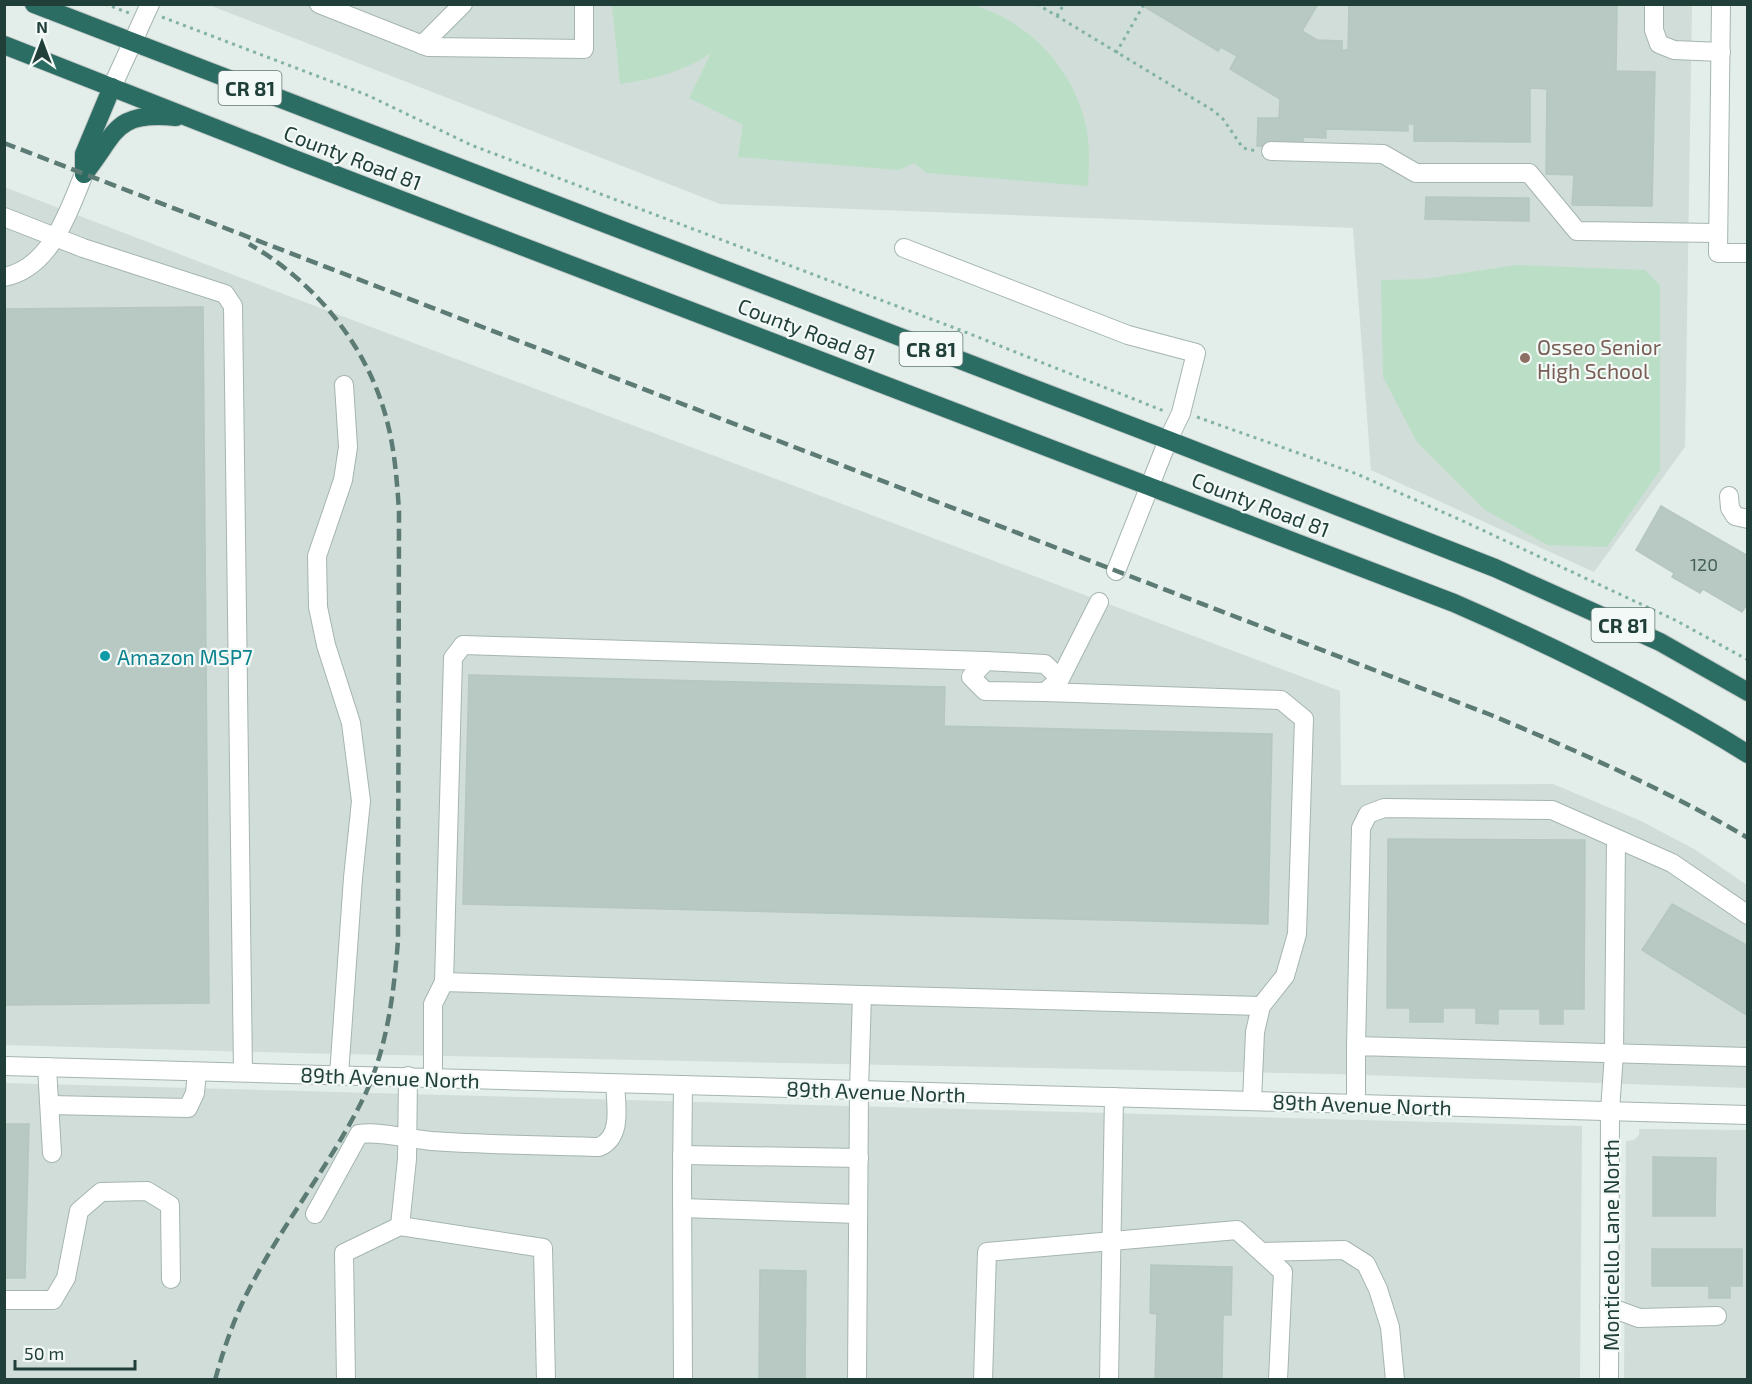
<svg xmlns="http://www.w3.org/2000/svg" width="1752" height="1384" viewBox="0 0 1752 1384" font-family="'Exo 2',sans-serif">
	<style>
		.built { fill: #d1ddd8 }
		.green { fill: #bbdfc6 }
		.building { fill: #b8c8c2; stroke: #b5c7c0; stroke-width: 1.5 }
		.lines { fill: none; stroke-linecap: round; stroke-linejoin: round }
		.minor-casing { stroke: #a5b5b1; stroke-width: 20 }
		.highway-casing { stroke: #c1c9c8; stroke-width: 20 }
		.path { stroke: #82b2a5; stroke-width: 3; stroke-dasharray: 3 4.5; stroke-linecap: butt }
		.minor { stroke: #fff; stroke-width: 18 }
		.highway { stroke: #2c6d63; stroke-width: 18 }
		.rail { stroke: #5c7b74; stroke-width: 4.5; stroke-dasharray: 12 6; stroke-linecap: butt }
		.education-dot { fill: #8d6e63; stroke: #f3f9f7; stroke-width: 2 }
		.culture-dot { fill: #0f9aa8; stroke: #f3f9f7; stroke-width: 2 }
		.labels { text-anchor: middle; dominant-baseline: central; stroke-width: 4.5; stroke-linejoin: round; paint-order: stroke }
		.number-label { font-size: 18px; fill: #47615b }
		.shield { fill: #f3f9f7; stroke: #607772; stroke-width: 1.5 }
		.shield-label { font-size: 20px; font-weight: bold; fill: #213f39 }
		.street-label { font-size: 21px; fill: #213f39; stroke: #f3f9f7 }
		.education-label { font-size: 21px; fill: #785e54; stroke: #f3f9f7; text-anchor: start }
		.culture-label { font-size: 21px; fill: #0d838f; stroke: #f3f9f7; text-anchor: start }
	</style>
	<rect width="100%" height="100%" fill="#e3ede9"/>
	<g class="built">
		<polygon points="209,5 1692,5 1685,447 1594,572 1371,470 1353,228 720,204"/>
		<polygon points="4,187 294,298 1340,691 1341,785 1553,784 1641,821 1694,849 1747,885 1747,1088 1335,1074 295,1053 5,1045"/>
		<polygon points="5,1083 1582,1126 1580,1379 5,1380"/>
		<polygon points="1639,1129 1747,1130 1747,1379 1624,1380 1626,1141 1634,1140 1639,1135"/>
	</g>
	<g class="green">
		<path d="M968 4C1028 18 1076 71 1087 131 1090 149 1089 168 1088 186L927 173 914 163 899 170 738 157 743 125 689 98 711 53C683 72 653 79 620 84L612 5Z"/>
		<polygon points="1516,265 1645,270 1660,285 1660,470 1607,547 1548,545 1485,510 1417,442 1383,377 1381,280 1425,279"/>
	</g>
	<g class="building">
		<polygon points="1140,4 1243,4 1246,6 1247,4 1318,4 1302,31 1317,40 1342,41 1342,50 1348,50 1349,4 1617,4 1616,71 1655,72 1652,206 1572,205 1574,175 1546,174 1547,89 1530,88 1530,142 1414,141 1414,124 1408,124 1408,131 1326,129 1326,138 1303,137 1303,147 1257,146 1258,118 1279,118 1280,99 1230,69 1237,56 1221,47 1218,51"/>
		<polygon points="1426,197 1529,198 1529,221 1425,219"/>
		<polygon points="203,307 209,1003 4,1005 4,309"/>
		<polygon points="1661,506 1748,556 1748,603 1742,612 1703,589 1700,593 1672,577 1674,573 1636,550"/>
		<polygon points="469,675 945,687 944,726 1272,734 1268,924 463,904"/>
		<polygon points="1388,839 1585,840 1584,1009 1563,1009 1563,1024 1540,1024 1540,1009 1498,1009 1498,1024 1476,1023 1476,1008 1443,1008 1443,1022 1410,1022 1410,1008 1387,1008"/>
		<polygon points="1672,904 1748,946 1748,1016 1642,950"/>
		<polygon points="4,1124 29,1124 25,1278 4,1278"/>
		<polygon points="1653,1157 1716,1158 1715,1216 1653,1216"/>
		<polygon points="1652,1249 1742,1249 1742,1286 1730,1286 1730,1298 1709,1298 1709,1286 1652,1286"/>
		<polygon points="1151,1265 1232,1267 1231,1315 1223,1315 1222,1380 1155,1380 1157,1314 1150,1313"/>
		<polygon points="760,1270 806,1271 805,1380 759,1380"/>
	</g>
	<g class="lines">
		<g class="minor-casing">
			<g id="minor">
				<polyline points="319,4 428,47 584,49 584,4"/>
				<polyline points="1654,4 1654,30 1659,44 1674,50 1721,52"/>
				<polyline points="1721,4 1718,253 1748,253"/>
				<polyline points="422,45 463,4"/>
				<polyline points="112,87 150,4"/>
				<polyline points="1271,151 1383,154 1416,173 1529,173 1577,231 1718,233"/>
				<polyline points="4,217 83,248 225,294 233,306 243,1072"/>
				<polyline points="904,248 1128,335 1196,353 1181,413 1168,440 1116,571"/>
				<path d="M4 277C51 268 68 212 84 174"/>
				<polyline points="1729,496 1730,508 1735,516 1748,519"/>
				<polyline points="1060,679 1045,664 986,661 971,677 985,691 1045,692 1060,679 1099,602"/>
				<polyline points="1045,692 1281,700 1304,719 1297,934 1285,976 1261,1006 1255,1032 1252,1101"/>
				<polyline points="444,982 453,658 463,645 986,661"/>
				<polyline points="1356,1046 1361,828 1368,814 1384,808 1552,810 1672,863 1748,915"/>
				<polyline points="4,1066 1748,1115"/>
				<polyline points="47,1067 52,1153"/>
				<polyline points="339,1075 353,878 361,801 351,723 326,645 318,607 317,556 343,480 348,447 344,385"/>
				<polyline points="433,1078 433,1004 444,982 862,995"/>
				<polyline points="1356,1103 1356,1046 1748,1057"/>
				<polyline points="50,1105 188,1108 195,1093 197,1072"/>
				<polyline points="682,1155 859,1158"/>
				<polyline points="682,1208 858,1214"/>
				<path d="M315 1214 359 1134C379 1131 411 1139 432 1141 488 1145 543 1145 599 1147 623 1137 616 1105 615 1084"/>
				<polyline points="400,1226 407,1159 408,1076"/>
				<polyline points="1262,1252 1344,1250 1366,1264 1378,1289 1390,1327 1395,1380"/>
				<polyline points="4,1300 53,1300 66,1278 79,1211 101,1192 147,1191 170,1205 171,1279"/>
				<polyline points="1609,1307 1639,1318 1717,1316"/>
				<polyline points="346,1380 344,1253 400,1226 543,1248 546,1380"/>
				<polyline points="683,1380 682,1179 683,1085"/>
				<polyline points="857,1380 859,1090 862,995 1261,1006"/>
				<polyline points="983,1380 987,1252 1237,1230 1283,1272 1278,1380"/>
				<polyline points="1109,1380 1114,1097"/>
				<polyline points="1609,1380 1610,1111 1614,1053 1616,839"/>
			</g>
		</g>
		<g class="highway-casing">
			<g id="highway">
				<polyline points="34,4 1168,440 1495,568 1660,642 1748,692"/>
				<path d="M4 45 294 159 1454 603C1555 647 1655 696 1748 754"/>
				<path d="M84 174C117 133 113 111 176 117"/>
				<polyline points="84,174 84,154 112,87"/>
			</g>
		</g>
		<g class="path">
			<polyline points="105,4 129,13"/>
			<polyline points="1037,4 1214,111 1223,119 1243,148 1256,151"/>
			<polyline points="1057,16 1064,4"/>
			<polyline points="162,17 367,95 471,145 960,330 1164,411"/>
			<polyline points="1116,53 1143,6"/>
			<polyline points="1197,417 1357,474 1465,522 1675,620 1748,660"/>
		</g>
		<use href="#minor" class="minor"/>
		<use href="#highway" class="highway"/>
		<g class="rail">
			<path d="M4 143 1491 715C1579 752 1665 789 1748 838"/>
			<path d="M215 1380C225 1344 237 1310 255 1278 288 1217 332 1161 363 1099 387 1050 394 993 398 940L399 511C397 482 395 453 388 425 370 349 316 282 249 244"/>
		</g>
	</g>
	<circle class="education-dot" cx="1525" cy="358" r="6"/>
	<circle class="culture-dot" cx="105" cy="656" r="6"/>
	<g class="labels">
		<g class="number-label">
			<text x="1704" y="564">120</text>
		</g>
		<g class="shield">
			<rect x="218.5" y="71" width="63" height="34" rx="4.5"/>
			<rect x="899.5" y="332" width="63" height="34" rx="4.5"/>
			<rect x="1591.5" y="608" width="63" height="34" rx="4.5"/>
		</g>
		<g class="shield-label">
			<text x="250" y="88">CR 81</text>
			<text x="931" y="349">CR 81</text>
			<text x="1623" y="625">CR 81</text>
		</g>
		<g class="street-label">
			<text transform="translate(353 157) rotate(21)">County Road 81</text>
			<text transform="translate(807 330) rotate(21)">County Road 81</text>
			<text transform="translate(1261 504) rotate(21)">County Road 81</text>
			<text transform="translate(390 1077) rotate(2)">89th Avenue North</text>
			<text transform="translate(876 1091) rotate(2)">89th Avenue North</text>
			<text transform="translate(1362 1104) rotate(2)">89th Avenue North</text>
			<text transform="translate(1610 1245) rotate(-90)">Monticello Lane North</text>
		</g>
		<g class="education-label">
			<text x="1537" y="346">Osseo Senior<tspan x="1537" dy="24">High School</tspan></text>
		</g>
		<g class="culture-label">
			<text x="117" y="656">Amazon MSP7</text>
		</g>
	</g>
	<rect width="1752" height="1384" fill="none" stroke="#213f39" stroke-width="12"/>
	<g transform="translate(42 42)" stroke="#f3f9f7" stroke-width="4.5" paint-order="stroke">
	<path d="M0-4.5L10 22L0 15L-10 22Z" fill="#213f39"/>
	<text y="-9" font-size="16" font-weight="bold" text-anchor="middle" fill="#213f39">N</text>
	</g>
	<path d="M15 1360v9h120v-9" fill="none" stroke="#213f39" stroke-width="3"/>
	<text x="24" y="1360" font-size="18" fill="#213f39" stroke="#f3f9f7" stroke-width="4.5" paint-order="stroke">50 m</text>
</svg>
